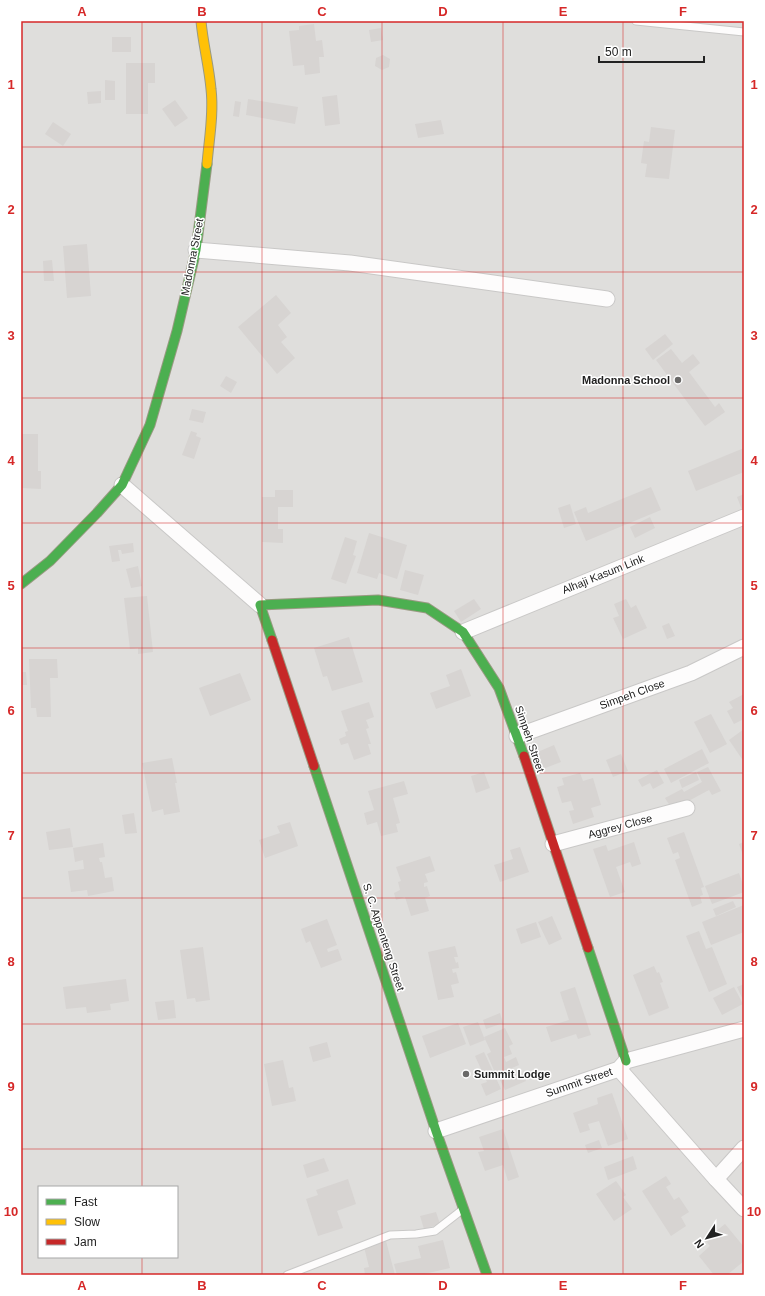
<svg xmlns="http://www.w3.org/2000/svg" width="765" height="1296" viewBox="0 0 765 1296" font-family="Arial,sans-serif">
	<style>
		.residential { fill: #dfdedc; fill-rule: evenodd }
		.building { fill: #d7d4d2 }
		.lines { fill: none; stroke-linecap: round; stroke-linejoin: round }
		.lane-casing { stroke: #c9c8c7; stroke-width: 9 }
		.street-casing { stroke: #c9c8c7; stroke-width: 17 }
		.fast-casing { stroke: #999a82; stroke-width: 11 }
		.slow-casing { stroke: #999a82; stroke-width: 11 }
		.jam-casing { stroke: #999a82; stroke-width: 11 }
		.lane { stroke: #fdfcfc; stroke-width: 7 }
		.street { stroke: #fdfcfc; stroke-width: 15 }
		.fast { stroke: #4caf50; stroke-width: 9 }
		.slow { stroke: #ffc107; stroke-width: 9 }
		.jam { stroke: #c62828; stroke-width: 9 }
		.grid { fill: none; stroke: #d62828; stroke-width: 1; stroke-opacity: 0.55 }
		.poi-dot { fill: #6a6968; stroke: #fff; stroke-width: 1.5 }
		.labels { text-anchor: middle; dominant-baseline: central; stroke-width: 3; stroke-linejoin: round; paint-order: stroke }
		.street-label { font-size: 11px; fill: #222; stroke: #fff }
		.poi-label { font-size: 11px; font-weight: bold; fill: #222; stroke: #fff; text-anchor: end }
		.neatline { fill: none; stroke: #d62828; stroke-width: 1.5 }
		.grid-label { font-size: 13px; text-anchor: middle; font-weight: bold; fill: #d62828 }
	</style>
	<rect width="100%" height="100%" fill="#f0eeeb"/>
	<path class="residential" d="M21 21H744V1275H21ZM39 1187H177V1257H39Z"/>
	<g class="building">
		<polygon points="314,24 316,41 322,40 324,57 319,57 320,73 305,75 304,65 293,66 289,31 299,30 299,26"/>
		<polygon points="381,28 383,40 371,42 369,30"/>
		<rect x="112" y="37" width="19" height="15"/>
		<polygon points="383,55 390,59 389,67 382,70 375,66 376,58"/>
		<polygon points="126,63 155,63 155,83 148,83 148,114 126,114"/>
		<polygon points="105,80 115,81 115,100 105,100"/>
		<polygon points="101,91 101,103 88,104 87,92"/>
		<polygon points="337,95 340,124 325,126 322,97"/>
		<polygon points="248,99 298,107 295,124 246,115"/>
		<polygon points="175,100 188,118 175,127 162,109"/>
		<polygon points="235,101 241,102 239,117 233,116"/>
		<polygon points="441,120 444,134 418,138 415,124"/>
		<polygon points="53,122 71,134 63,146 45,134"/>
		<polygon points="651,127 675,130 669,179 645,177 647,164 641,163 644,141 649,142"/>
		<polygon points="87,244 91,296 67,298 63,246"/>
		<polygon points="52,260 54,281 44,281 43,261"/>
		<polygon points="276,295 291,313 278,325 287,337 281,342 295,358 277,374 238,327"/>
		<polygon points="665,334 673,344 653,360 645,349"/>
		<polygon points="671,349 682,363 693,354 700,363 689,372 715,407 719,403 725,412 705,426 656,360"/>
		<polygon points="226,376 237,382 231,393 220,386"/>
		<polygon points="192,409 206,412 203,423 189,420"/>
		<polygon points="191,431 197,433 196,436 201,438 194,459 182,455"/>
		<polygon points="21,434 38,434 38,471 41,471 41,489 21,488"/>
		<polygon points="744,448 744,472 696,491 688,471"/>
		<polygon points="651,487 661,510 586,541 574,512 586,507 588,513"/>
		<polygon points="275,490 293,490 293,507 278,507 278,529 283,529 283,543 262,542 262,497 275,497"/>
		<polygon points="744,494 744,510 742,510 737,497"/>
		<polygon points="570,504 576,524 564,528 558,508"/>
		<polygon points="650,517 655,528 635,538 630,527"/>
		<polygon points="369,533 407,545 397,579 379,573 377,579 357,573"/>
		<polygon points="345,537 357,541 353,555 356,556 346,584 331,579"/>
		<polygon points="133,543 134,552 122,554 121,550 118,550 120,561 112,562 109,546"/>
		<polygon points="138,566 142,586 131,588 126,569"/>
		<polygon points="405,570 424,575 418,595 400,590"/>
		<polygon points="147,596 153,652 138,654 138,648 130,649 124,598"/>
		<polygon points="474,599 481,609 461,622 454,611"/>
		<polygon points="626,599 631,608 636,605 647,628 623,639 613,618 619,616 614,604"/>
		<polygon points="669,623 675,636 667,639 662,626"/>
		<polygon points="349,637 363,682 332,691 327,676 323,677 314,648"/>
		<polygon points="29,659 57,659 58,678 50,678 51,717 37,717 36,708 31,708"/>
		<polygon points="461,669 471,696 436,709 430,693 450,686 446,675"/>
		<polygon points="21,672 26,672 27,685 21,685"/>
		<polygon points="240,673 251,700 210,716 199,688"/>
		<polygon points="744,694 744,719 734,724 727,711 733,708 729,702"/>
		<polygon points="369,702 374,717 366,720 369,728 366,729 371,744 368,744 371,754 354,760 348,743 341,745 339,739 346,736 345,732 348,731 341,711"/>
		<polygon points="711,714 727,744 710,753 694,722"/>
		<polygon points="744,729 744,758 742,759 729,740"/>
		<polygon points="554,745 561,762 540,770 533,754"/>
		<polygon points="702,749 709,763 671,783 664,769"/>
		<polygon points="621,754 628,771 613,777 606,760"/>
		<polygon points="172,758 177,783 175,783 180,812 164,815 163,809 152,812 142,763"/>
		<polygon points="708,767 721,791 712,795 709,790 681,805 679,802 670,806 665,798 682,789 684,792 702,782 697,772"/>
		<polygon points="657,770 664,783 653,789 650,783 642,787 638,780"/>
		<polygon points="484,772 490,788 476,793 471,776"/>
		<polygon points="696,772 699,780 682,788 679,780"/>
		<polygon points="580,773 583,781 593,778 601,805 591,808 594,817 573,824 569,811 574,810 571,801 562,803 557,787 564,785 562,778"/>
		<polygon points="404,781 408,794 393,798 400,823 396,824 398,832 381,836 377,822 367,825 364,813 374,810 368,791"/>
		<polygon points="134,813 137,833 125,834 122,815"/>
		<polygon points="290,822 298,846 265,858 259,840 280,833 277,826"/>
		<polygon points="70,828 73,847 49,850 46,832"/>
		<polygon points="684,832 704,887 701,888 703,895 700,896 702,903 692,907 675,860 680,858 678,852 673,854 667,838"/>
		<polygon points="634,842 641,864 632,867 630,862 616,867 625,892 610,897 593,849 606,845 608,851"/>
		<polygon points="744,842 744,858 739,844"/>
		<polygon points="103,843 105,857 99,858 100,862 102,862 105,878 112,877 114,891 88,896 87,890 71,892 68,871 84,869 83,860 75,862 73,848"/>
		<polygon points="520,847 529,872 500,882 494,865 513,859 510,850"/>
		<polygon points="430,856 435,871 425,874 428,882 424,883 424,887 427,886 430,896 425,898 429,911 411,916 405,897 396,900 394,893 400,890 398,882 401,881 396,867"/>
		<polygon points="739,873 744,887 744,892 712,904 705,886"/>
		<polygon points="733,901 736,907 716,916 713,909"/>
		<polygon points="744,905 744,932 711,945 702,922"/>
		<polygon points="552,916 562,939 549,945 538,922"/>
		<polygon points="327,919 337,945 327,949 328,952 338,949 342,960 321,968 310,941 306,943 301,929"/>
		<polygon points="536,922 541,937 521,944 516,929"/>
		<polygon points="699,931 706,949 712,947 727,984 709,992 686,936"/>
		<polygon points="455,946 458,957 454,957 456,963 458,962 459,968 452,969 453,973 456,972 459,983 451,985 454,997 438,1000 428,952"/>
		<polygon points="203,947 210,1000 196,1002 195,998 187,999 180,950"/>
		<polygon points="654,966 657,973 659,972 663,982 660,983 669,1008 649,1016 633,975"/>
		<polygon points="126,979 129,1001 110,1004 111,1010 87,1013 86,1007 66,1009 63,987"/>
		<polygon points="744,984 744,1002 737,987"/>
		<polygon points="575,987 591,1035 578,1039 576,1034 551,1042 546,1027 569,1020 560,992"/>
		<polygon points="734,987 743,1004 722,1015 713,998"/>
		<polygon points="174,1000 176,1018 158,1020 155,1002"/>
		<polygon points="500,1013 503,1023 486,1029 483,1020"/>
		<polygon points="478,1022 485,1040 470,1046 463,1027"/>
		<polygon points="458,1023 466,1044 430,1058 422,1036"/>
		<polygon points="505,1028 513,1044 509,1046 512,1054 504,1057 506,1062 516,1057 519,1065 496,1075 487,1054 491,1052 484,1037"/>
		<polygon points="327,1042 331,1057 313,1062 309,1047"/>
		<polygon points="484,1052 501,1089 486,1096 481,1084 487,1082 475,1056"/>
		<polygon points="283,1060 289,1088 293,1087 296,1101 272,1106 264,1064"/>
		<polygon points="520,1069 526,1081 505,1090 499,1078"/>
		<polygon points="612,1093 628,1139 608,1146 599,1121 588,1124 590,1130 580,1133 573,1113 598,1104 597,1098"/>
		<polygon points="503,1129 519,1177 508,1181 503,1165 485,1171 478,1152 484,1151 479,1137"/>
		<polygon points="599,1140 602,1148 588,1153 585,1145"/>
		<polygon points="633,1156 637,1169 608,1180 604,1167"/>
		<polygon points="324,1158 329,1171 307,1178 303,1165"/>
		<polygon points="666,1176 671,1184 666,1187 674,1200 679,1197 689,1212 681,1217 686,1226 671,1236 642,1191"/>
		<polygon points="348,1179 356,1204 337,1211 343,1228 318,1236 306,1199 318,1195 316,1190"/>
		<polygon points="616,1181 626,1195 623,1197 632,1209 614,1221 596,1194"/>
		<polygon points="436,1212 440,1224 424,1229 420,1216"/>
		<polygon points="725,1224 744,1247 744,1261 727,1275 714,1275 699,1256 710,1246 705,1240"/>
		<polygon points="443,1240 450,1268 420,1275 397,1275 394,1264 421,1258 418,1246"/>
		<polygon points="386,1241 395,1275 365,1275 364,1268 369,1267 364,1247"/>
	</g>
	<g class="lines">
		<g class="lane-casing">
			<g id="lane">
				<polyline points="636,21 744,32"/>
				<polyline points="287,1275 390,1235 416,1234 435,1231 462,1210"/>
			</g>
		</g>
		<g class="street-casing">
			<g id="street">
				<polyline points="196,250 350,263 607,299"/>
				<polyline points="122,485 260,605"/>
				<polyline points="463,632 744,517"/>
				<polyline points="517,736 691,673 744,647"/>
				<polyline points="553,844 687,808"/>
				<polyline points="619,1069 716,1179 744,1209"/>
				<polyline points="436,1131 619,1069 626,1061 744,1029"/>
				<polyline points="716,1179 744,1148"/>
			</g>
		</g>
		<g class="fast-casing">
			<g id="fast">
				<polyline points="21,584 50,561 97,513 122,485 150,425 177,331 196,250 207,164"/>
				<polyline points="272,640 260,605 378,600 427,608 463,632 499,688 524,756"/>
				<polyline points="314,766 436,1131 487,1275"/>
				<polyline points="588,948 626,1061"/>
			</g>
		</g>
		<g class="slow-casing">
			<path id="slow" d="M201 21C203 44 209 66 211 89 214 114 209 139 207 164"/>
		</g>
		<g class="jam-casing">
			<g id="jam">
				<polyline points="272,640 314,766"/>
				<polyline points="524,756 588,948"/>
			</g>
		</g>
		<use href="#lane" class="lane"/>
		<use href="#street" class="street"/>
		<use href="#fast" class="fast"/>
		<use href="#slow" class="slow"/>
		<use href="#jam" class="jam"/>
	</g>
	<path class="grid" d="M142 21V1187M262 21V1275M382 21V1275M503 21V1275M623 21V1275M21 147H744M21 272H744M21 398H744M21 523H744M21 648H744M21 773H744M21 898H744M21 1024H744M21 1149H744M142 1257V1275"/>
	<g class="poi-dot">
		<circle cx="678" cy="380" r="4"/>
		<circle cx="466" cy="1074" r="4"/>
	</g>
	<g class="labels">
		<g class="street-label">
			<text transform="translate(192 257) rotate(-79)">Madonna Street</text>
			<text transform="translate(603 574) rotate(-22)">Alhaji Kasum Link</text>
			<text transform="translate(632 694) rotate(-20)">Simpeh Close</text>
			<text transform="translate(530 739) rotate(71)">Simpeh Street</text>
			<text transform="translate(620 826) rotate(-15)">Aggrey Close</text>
			<text transform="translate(384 937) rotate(72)">S. C. Appenteng Street</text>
			<text transform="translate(579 1082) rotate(-19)">Summit Street</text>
		</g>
		<g class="poi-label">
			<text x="670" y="380">Madonna School</text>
			<text x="474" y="1074" text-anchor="start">Summit Lodge</text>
		</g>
	</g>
	<rect width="765" height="1296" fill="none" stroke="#ffffff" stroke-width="44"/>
	<rect x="38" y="1186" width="140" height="72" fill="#ffffff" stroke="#a7a7a7"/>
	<rect x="46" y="1199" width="20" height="6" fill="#4caf50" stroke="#a7a7a7"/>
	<text x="74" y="1206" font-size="12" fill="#222222">Fast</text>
	<rect x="46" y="1219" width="20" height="6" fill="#ffc107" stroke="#a7a7a7"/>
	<text x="74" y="1226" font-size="12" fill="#222222">Slow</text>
	<rect x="46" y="1239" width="20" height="6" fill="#c62828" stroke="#a7a7a7"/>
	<text x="74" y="1246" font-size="12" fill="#222222">Jam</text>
	<g transform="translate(707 1238) rotate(234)" stroke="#ffffff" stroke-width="3" paint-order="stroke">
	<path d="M0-3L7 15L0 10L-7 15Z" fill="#222222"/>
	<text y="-6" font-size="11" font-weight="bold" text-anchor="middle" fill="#222222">N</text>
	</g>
	<path d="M599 56v6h105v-6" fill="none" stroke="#222222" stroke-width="2"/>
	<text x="605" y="56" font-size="12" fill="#222222" stroke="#ffffff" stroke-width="3" paint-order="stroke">50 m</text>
	<rect x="22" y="22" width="721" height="1252" class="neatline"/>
	<g class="grid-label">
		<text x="82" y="16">A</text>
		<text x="202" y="16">B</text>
		<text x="322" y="16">C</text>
		<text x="443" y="16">D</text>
		<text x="563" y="16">E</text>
		<text x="683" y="16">F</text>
		<text x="11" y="89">1</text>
		<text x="754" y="89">1</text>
		<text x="11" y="214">2</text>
		<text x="754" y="214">2</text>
		<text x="11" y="340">3</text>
		<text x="754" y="340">3</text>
		<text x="11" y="465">4</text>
		<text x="754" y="465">4</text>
		<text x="11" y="590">5</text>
		<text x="754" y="590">5</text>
		<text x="11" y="715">6</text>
		<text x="754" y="715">6</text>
		<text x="11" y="840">7</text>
		<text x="754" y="840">7</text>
		<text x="11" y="966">8</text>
		<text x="754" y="966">8</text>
		<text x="11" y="1091">9</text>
		<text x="754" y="1091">9</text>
		<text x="11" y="1216">10</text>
		<text x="754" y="1216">10</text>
		<text x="82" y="1290">A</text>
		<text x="202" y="1290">B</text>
		<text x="322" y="1290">C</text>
		<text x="443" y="1290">D</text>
		<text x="563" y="1290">E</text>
		<text x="683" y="1290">F</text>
	</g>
</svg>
